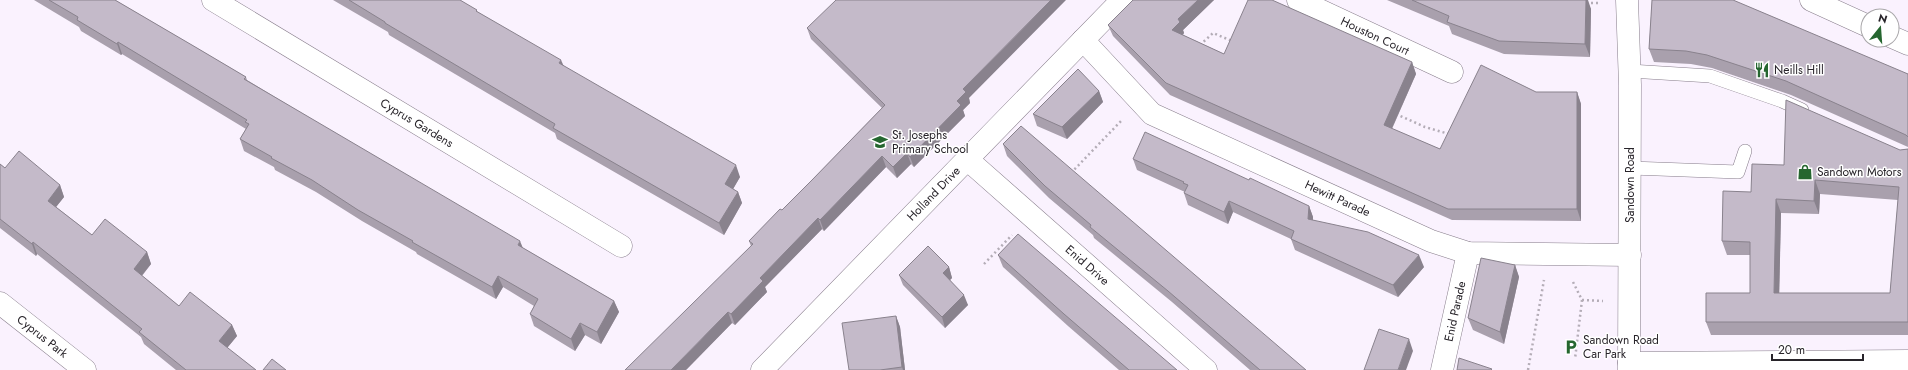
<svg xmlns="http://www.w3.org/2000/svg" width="1908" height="370" viewBox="0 0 1908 370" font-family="Jost,sans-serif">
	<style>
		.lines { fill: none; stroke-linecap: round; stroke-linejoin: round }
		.lane-casing { stroke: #877d8b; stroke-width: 14 }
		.street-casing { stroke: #877d8b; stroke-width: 23 }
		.secondary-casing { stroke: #877d8b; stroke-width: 23 }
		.primary-casing { stroke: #877d8b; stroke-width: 23 }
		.path { stroke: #b4adb7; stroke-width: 2.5; stroke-dasharray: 2 3; stroke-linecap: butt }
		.lane { stroke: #fff; stroke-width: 13 }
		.street { stroke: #fff; stroke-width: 22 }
		.secondary { stroke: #fff; stroke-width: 22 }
		.primary { stroke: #fff; stroke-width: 22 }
		.wall { fill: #a9a0ad; fill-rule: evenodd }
		.shaded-wall { fill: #89828d }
		.building { fill: #c4bac9; stroke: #89828d; fill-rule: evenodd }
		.labels { text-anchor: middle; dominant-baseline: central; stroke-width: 3; stroke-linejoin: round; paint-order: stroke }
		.street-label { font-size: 12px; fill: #28242a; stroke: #fff }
		.poi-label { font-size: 12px; fill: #28242a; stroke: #fff; text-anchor: start }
	</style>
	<rect width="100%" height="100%" fill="#faf2fe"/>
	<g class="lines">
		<g class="lane-casing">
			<g id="lane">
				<polyline points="1630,71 1710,76 1782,101 1802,110"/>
				<polyline points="1631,168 1738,172 1745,151"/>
			</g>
		</g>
		<g class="street-casing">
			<g id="street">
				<path id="s1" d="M213 0 621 246"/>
				<path id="s2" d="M1298 0 1452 72"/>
				<path id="s3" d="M1083 40 1152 114 1431 241 1468 253 1630 255"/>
				<path id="s4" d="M968 160 1206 370"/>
				<path id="s5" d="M0 303 85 370"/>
				<polyline points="1629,363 1908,361"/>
				<path id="s6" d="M762 370 1122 0"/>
				<path id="s7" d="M1442 370 1468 253"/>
			</g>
		</g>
		<g class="secondary-casing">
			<polyline id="secondary" points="1627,0 1630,85 1629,370"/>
		</g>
		<g class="primary-casing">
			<g id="primary">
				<polyline points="1811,0 1868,26"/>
				<polyline points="1892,37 1908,44"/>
			</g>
		</g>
		<g class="path">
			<polyline points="1586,3 1601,3"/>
			<polyline points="1200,45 1213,33 1232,41"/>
			<polyline points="1396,114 1425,127 1449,134"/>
			<polyline points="1071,173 1122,120"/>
			<polyline points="984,264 1012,235"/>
			<polyline points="1573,282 1582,300 1575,359"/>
			<polyline points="1582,300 1603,301"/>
			<polyline points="1528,370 1544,280"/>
		</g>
		<use href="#lane" class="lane"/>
		<use href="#street" class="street"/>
		<use href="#secondary" class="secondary"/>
		<use href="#primary" class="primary"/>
	</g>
	<g class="wall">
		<polygon points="34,0 115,0 246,77 247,80 523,248 614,301 619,312 601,344 585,335 575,351 534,326 530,314 534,306 503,287 496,299 417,254 416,252 362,221 316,192 275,170 274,167 244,151 240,139 246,129 122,54 121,55 81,31 79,27"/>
		<polygon points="333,0 460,0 478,12 740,177 733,189 738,192 742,203 724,235 557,139 555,133 389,35 388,32"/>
		<polygon points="1133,0 1214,0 1183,30 1184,33 1183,35 1224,54 1412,62 1416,74 1392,129 1440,149 1536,92 1577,92 1581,104 1581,221 1452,220 1170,95 1113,36 1108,25"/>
		<polygon points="1387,0 1586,0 1591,9 1590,57 1504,54 1452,34 1449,26"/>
		<polygon points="1652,0 1908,74 1908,147 1791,95 1712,68 1691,64 1654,62 1649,49"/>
		<polygon points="807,28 969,98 970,103 963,110 965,116 914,167 911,164 897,178 886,167 824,231 822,229 765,287 767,292 735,325 732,323 686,370 751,246 749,241 782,210 812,180 882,108 811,39"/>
		<polygon points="1099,91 1103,102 1067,139 1037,126 1033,114"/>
		<polygon points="1003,144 1306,370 1250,370 1172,302 1094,238 1093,235 1049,198 1007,156"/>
		<path d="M1908 149V335H1711L1706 322 1750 293V255H1727L1722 241 1751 192 1784 165ZM1820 194 1898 200 1890 293H1779L1781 213 1819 214Z"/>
		<polygon points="1133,159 1249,180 1309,206 1313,217 1313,220 1424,267 1398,297 1295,250 1291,239 1233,212 1228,224 1188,205 1184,193 1185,192 1137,170"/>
		<polygon points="0,164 5,168 60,185 64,197 56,207 92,235 147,252 151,264 142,276 179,306 232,325 237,336 227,348 256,370 176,370 144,344 141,337 37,254 36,256 0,228"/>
		<polygon points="998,255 1177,370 1119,370 1068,326 1003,267"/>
		<polygon points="1515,265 1519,277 1504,344 1473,330 1468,318"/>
		<polygon points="949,267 952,278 950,280 968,305 945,328 903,285 899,275"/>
		<polygon points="896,316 900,327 905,370 849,370"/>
	</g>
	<g class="shaded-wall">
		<polygon points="1051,0 1066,0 969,98 970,103 963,110 965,116 914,167 910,157 957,101 963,89"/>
		<polygon points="1198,0 1214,0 1183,30 1184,33 1176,42 1172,30 1178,19"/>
		<polygon points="1586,0 1588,0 1591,9 1590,57 1585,44"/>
		<polygon points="118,42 122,54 121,55 117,44"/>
		<polygon points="561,60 566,71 559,63"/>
		<polygon points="1412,62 1416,74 1388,137 1384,125"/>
		<polygon points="1099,91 1103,102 1067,139 1062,127"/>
		<polygon points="1577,92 1581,104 1581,221 1577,209"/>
		<polygon points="907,153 911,164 897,178 893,167"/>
		<polygon points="882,156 886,167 824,231 820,220"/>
		<polygon points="736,165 740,177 729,196 725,184"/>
		<polygon points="1815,180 1820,194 1819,214 1814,201"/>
		<polygon points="60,185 64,197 52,212 48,201"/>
		<polygon points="738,192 742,203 724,235 719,223"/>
		<polygon points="1776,199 1781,213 1779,306 1774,293"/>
		<polygon points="1229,201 1233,212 1228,224 1224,212"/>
		<polygon points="1309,206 1313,217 1312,230 1308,219"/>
		<polygon points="818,218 822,229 765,287 767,292 735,325 731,314 760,278"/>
		<polygon points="520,241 525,253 518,245"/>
		<polygon points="33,242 37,254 36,256 32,244"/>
		<polygon points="147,252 151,264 138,280 134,269"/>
		<polygon points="1419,255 1424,267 1398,297 1393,285"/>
		<polygon points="1515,265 1519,277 1504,344 1500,332"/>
		<polygon points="949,267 952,278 947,283 943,273"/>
		<polygon points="498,276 503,287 496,299 492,287"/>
		<polygon points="964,295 968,305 945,328 942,317"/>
		<polygon points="614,301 619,312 601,344 597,332"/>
		<polygon points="728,312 732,323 686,370 671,370"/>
		<polygon points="896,316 900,327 905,370 903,370 902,367"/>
		<polygon points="580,323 585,335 575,351 571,339"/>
		<polygon points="232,325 237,336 223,353 219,341"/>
		<polygon points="1409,339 1413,351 1406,370 1398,370"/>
	</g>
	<g class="building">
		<polygon points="49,0 115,0 197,48 246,77 244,79 520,241 518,245 614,301 597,332 580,323 571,339 530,314 538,299 498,276 492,287 412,242 413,241 358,210 312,180 271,158 272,157 240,139 249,124 245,122 247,120 118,42 117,44 77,20 78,17"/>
		<polygon points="349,0 460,0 477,10 476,11 561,60 559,63 736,165 725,184 738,192 719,223 553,128 555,124 385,23 385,22"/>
		<polygon points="836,0 1051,0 963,89 966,92 957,101 961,105 910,157 907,153 893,167 882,156 820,220 818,218 760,278 763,281 731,314 728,312 671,370 625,370 753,244 749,241 780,209 782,210 812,180 885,105 807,28"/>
		<polygon points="1133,0 1198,0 1178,19 1180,22 1172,30 1224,54 1248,0 1272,0 1412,62 1384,125 1440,149 1481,65 1536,92 1577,92 1577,209 1448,209 1166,83 1108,25"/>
		<polygon points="1412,0 1586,0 1585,44 1499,41 1447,22 1449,16"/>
		<polygon points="1652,0 1733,0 1908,74 1908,137 1906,135 1786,81 1707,55 1686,51 1649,49"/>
		<polygon points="1078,69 1099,91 1062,127 1033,114"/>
		<path d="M1786 100 1900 150 1908 149V322H1706V293H1750V242L1722 241 1723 191 1751 192 1752 164 1784 165ZM1815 180 1899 187 1890 293H1774L1776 199 1814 201Z"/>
		<polygon points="1021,126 1306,370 1260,370 1168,291 1090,227 1091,225 1045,186 1003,144"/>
		<polygon points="1145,132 1249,180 1250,178 1309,206 1308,219 1368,232 1419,255 1393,285 1291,239 1294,231 1229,201 1224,212 1184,193 1188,185 1183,183 1184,182 1133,159"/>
		<polygon points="19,151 60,185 48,201 92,235 105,219 147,252 134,269 179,306 190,292 232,325 219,341 256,370 186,370 139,332 142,329 33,242 32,244 0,219 0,164 5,168"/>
		<polygon points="1018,234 1177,370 1129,370 1064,314 998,255"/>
		<polygon points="928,246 949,267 943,273 964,295 942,317 899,275"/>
		<polygon points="1481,258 1515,265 1500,332 1468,318"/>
		<polygon points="896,316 902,367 880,370 849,370 842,323"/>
		<polygon points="1379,329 1409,339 1398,370 1364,370"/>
		<polygon points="1459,358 1492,369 1491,370 1457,370"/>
		<polygon points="272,359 286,370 263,370"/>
	</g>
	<defs>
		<g id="restaurant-bare" transform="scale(1.2)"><path d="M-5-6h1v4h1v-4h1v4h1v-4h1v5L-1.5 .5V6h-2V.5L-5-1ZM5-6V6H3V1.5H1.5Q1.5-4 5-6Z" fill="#25662f" stroke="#fff" stroke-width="2.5" paint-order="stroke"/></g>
		<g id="school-bare" transform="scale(1.2)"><path d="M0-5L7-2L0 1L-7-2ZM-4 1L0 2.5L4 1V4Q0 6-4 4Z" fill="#25662f" stroke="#fff" stroke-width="2.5" paint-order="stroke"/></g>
		<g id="shop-bare" transform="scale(1.2)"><path d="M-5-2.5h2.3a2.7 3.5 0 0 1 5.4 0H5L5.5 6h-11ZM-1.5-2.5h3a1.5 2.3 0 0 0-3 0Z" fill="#25662f" stroke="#fff" stroke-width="2.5" paint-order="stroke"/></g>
		<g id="parking-bare" transform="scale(1.2)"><path d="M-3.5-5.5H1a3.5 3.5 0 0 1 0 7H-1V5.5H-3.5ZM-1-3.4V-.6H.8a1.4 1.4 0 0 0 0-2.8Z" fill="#25662f" stroke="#fff" stroke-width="2.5" paint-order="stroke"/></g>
	</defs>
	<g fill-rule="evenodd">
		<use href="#restaurant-bare" x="1762" y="70"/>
		<use href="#school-bare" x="880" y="142"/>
		<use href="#shop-bare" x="1805" y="172"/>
		<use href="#parking-bare" x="1571" y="347"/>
	</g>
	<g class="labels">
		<g class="street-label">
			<text stroke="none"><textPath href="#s2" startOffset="85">Houston Court</textPath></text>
			<text stroke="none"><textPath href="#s1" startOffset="238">Cyprus Gardens</textPath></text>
			<text transform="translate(1630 185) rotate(-90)">Sandown Road</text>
			<text stroke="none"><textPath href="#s6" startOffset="246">Holland Drive</textPath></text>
			<text stroke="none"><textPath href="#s3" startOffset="305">Hewitt Parade</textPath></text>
			<text stroke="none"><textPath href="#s4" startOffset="159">Enid Drive</textPath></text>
			<text stroke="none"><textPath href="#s7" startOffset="60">Enid Parade</textPath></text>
			<text stroke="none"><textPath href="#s5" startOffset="54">Cyprus Park</textPath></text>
		</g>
		<g class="poi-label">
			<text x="1774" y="70">Neills Hill</text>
			<text x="892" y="135">St. Josephs<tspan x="892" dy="14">Primary School</tspan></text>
			<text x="1817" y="172">Sandown Motors</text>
			<text x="1583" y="340">Sandown Road<tspan x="1583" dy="14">Car Park</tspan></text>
		</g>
	</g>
	<g transform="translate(1880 28) rotate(17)"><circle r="19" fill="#ffffff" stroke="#a9a7aa"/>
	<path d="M0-3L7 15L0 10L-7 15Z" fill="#25662f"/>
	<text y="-6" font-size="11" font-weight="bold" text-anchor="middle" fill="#28242a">N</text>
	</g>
	<path d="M1772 354v6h91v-6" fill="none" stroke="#28242a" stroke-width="2"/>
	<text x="1778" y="354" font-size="12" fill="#28242a" stroke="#ffffff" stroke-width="3" paint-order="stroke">20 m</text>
</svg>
